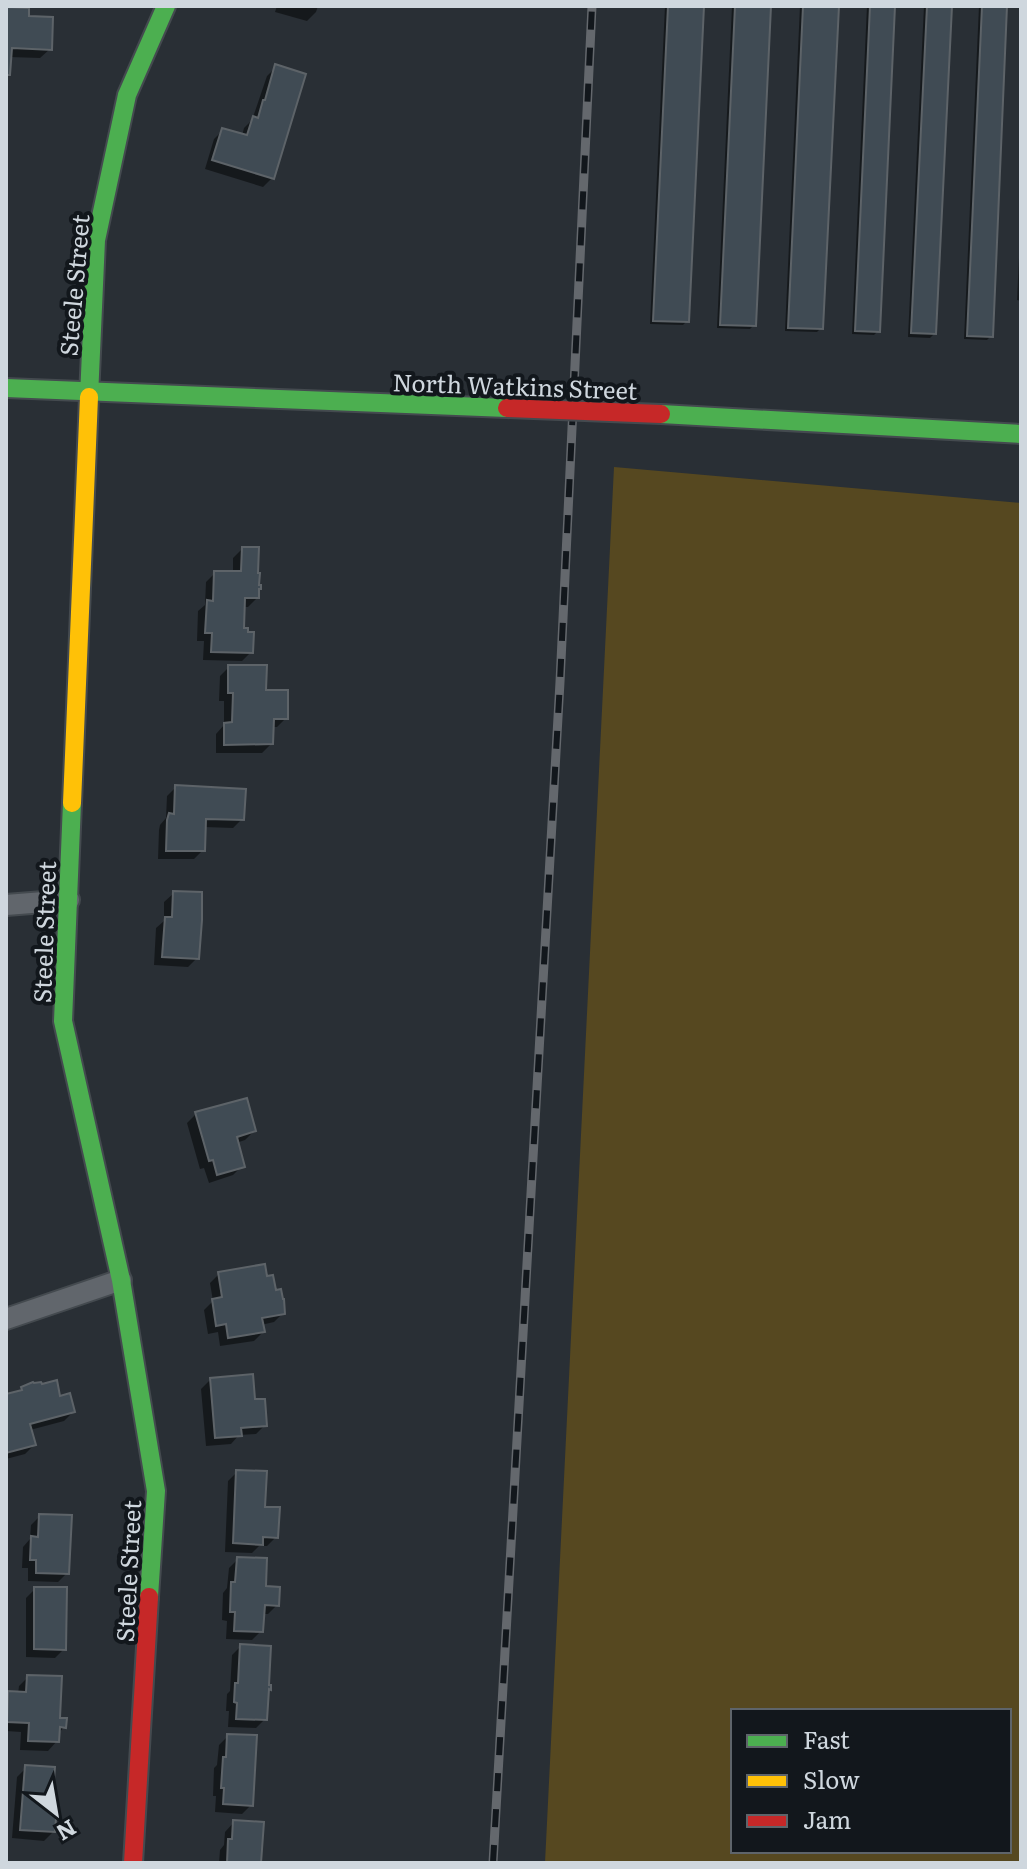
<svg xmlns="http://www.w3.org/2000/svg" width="1027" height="1869" viewBox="0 0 1027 1869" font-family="Literata,serif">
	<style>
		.green { fill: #564820; fill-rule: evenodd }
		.shadow { fill: #0007 }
		.building { fill: #404b54; stroke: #5d6368; stroke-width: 2 }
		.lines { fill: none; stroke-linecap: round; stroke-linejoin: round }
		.street-casing { stroke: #444a4f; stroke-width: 24 }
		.fast-casing { stroke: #444a4f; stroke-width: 22 }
		.slow-casing { stroke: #444a4f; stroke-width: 22 }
		.jam-casing { stroke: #444a4f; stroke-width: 22 }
		.street { stroke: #61666c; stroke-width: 20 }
		.fast { stroke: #4caf50; stroke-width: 18 }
		.slow { stroke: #ffc107; stroke-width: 18 }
		.jam { stroke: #c62828; stroke-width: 18 }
		.rail-casing { stroke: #64686d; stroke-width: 9 }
		.rail { stroke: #12171c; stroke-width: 6; stroke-dasharray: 18; stroke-linecap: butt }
		.jam-bridge-casing { stroke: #444a4f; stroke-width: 22; stroke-linecap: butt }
		.jam-bridge { stroke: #c62828; stroke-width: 18 }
		.labels { text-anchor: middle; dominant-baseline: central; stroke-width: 8; stroke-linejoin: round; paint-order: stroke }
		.street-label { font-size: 24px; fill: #cfd7de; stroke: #12171c }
	</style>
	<rect width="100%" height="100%" fill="#292f35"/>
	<path class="green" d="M614 467 1021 503V1863H545ZM733 1711H1009V1851H733Z"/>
	<g class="shadow">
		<polygon points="277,6 318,6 316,12 307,21 275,12"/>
		<polygon points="665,6 702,6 687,321 683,325 650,324"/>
		<polygon points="732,6 769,6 754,325 750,329 717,328"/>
		<polygon points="800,6 837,6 821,328 817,332 785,331"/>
		<polygon points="867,6 893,6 878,331 874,335 852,334"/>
		<polygon points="924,6 950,6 934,334 930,338 908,337"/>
		<polygon points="979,6 1005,6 991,336 987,340 964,339"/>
		<polygon points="6,9 26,18 50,49 40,58 9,57 8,74 6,77"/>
		<polygon points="276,67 272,178 263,187 205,169 214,139 223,130 242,136 244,128 252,120 267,76"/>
		<polygon points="1021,256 1021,301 1017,300 1019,258"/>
		<polygon points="242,549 257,591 257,598 248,607 243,607 242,629 251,652 242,661 203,660 204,641 197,641 198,611 205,605 206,582 215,573 233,573 233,558"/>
		<polygon points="229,667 286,718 277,727 272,727 271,744 262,753 216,753 216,734 224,725 224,701 219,701 220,676"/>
		<polygon points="176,787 242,819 233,828 204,827 203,850 194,859 158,859 159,830 160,825 166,818 167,796"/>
		<polygon points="174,893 197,958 188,967 154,965 156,928 164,921 164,902"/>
		<polygon points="196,1114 254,1131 245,1140 236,1143 242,1166 233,1175 209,1183 204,1168 200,1169 187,1123"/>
		<polygon points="219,1274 266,1278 283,1313 274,1322 261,1325 263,1332 254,1341 220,1346 218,1332 208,1334 204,1310 213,1301 210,1283"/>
		<polygon points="210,1380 253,1402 265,1425 256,1434 239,1435 231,1444 206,1446 201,1389"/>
		<polygon points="22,1389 59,1398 73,1412 64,1421 30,1430 34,1445 25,1454 6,1459 6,1396 18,1393"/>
		<polygon points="237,1472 263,1508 276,1537 267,1546 259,1546 252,1553 225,1552 228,1481"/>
		<polygon points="40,1516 67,1573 58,1582 28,1581 28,1568 22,1568 23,1547 30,1539 31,1525"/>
		<polygon points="238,1559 277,1605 268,1614 262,1614 261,1631 252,1640 226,1639 227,1621 222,1620 223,1593 227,1588 229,1568"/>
		<polygon points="35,1589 64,1649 55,1658 26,1657 26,1598"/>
		<polygon points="241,1646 267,1687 265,1719 256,1728 228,1727 229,1711 226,1711 227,1694 230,1691 232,1655"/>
		<polygon points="28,1677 64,1727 58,1734 57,1741 48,1751 20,1750 21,1732 6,1731 6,1696 9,1694 18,1694 19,1686"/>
		<polygon points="228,1736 251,1805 242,1814 215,1812 216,1796 213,1796 214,1768 217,1765 219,1745"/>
		<polygon points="26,1768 50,1807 53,1832 44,1841 12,1838 17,1777"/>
		<polygon points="234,1822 259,1863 219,1863 220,1850 224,1845 225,1832"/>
	</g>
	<g class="building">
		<polygon points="668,6 704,6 689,322 653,321"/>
		<polygon points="735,6 771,6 756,326 720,325"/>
		<polygon points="803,6 839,6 823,329 788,328"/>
		<polygon points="870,6 895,6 880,332 855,331"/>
		<polygon points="927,6 952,6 936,334 911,333"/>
		<polygon points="982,6 1007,6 993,337 967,336"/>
		<polygon points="6,7 29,8 29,16 53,17 52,50 12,48 10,75 6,75"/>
		<polygon points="275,64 306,74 274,179 212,160 222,128 247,135 253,116 258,118 263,100 265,100"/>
		<polygon points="242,547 259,547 258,573 260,573 259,585 261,585 261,589 259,589 259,598 245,598 244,628 248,628 248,632 254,632 253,653 211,652 212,633 205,633 207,600 213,601 214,571 241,571"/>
		<polygon points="228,665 267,665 266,690 288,690 288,719 274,719 273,744 224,745 224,723 232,722 233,693 228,693"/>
		<polygon points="175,785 246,789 244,820 206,819 205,851 166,851 167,820 169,813 174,814"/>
		<polygon points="173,891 202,892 202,920 199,959 162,957 165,917 172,917"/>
		<polygon points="247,1098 256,1131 237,1137 245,1167 217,1175 213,1160 209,1161 195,1112"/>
		<polygon points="265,1264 267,1276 273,1275 276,1290 281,1289 283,1299 284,1299 285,1314 262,1318 265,1332 228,1338 226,1324 216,1326 212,1299 222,1297 218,1272"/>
		<polygon points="253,1374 255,1399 265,1399 267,1426 241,1428 242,1436 215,1438 210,1378"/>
		<polygon points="57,1380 60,1396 70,1393 75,1412 30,1424 36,1445 6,1453 6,1394 22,1390 21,1387 33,1382 34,1383 41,1382 42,1384"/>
		<polygon points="236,1470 267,1471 265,1507 280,1507 278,1538 263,1537 263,1545 233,1543"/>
		<polygon points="39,1514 72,1515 69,1574 36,1573 36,1560 30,1560 31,1536 38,1537"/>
		<polygon points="237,1557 267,1558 266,1586 280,1587 279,1606 265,1605 263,1632 234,1631 235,1612 230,1612 231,1582 235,1582"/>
		<polygon points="34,1587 67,1587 66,1650 34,1649"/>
		<polygon points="240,1644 271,1646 269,1685 271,1685 271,1690 269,1689 267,1720 236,1719 237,1703 234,1702 235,1683 238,1683"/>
		<polygon points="27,1675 62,1676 60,1718 67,1718 66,1728 60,1727 59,1742 28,1741 29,1723 7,1722 8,1691 26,1692"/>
		<polygon points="227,1734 257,1735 253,1806 223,1804 224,1788 221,1788 223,1757 226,1757"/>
		<polygon points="25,1765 55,1767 52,1805 57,1805 55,1832 20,1830"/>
		<polygon points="233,1820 264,1822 261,1863 227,1863 228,1839 232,1839"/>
	</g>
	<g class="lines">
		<g class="street-casing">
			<g id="street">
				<polyline points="6,905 69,900"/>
				<polyline points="6,1319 121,1280"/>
			</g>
		</g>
		<g class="fast-casing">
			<g id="fast">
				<polyline points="6,388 507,408"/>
				<polyline points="89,397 96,240 127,95 166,6"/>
				<polyline points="661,414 1021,434"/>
				<polyline points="72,803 63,1021 121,1280 156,1491 149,1597"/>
			</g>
		</g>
		<g class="slow-casing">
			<polyline id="slow" points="72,803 89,397"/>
		</g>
		<g class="jam-casing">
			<polyline id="jam" points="133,1863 149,1597"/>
		</g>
		<use href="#street" class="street"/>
		<use href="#fast" class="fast"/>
		<use href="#slow" class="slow"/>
		<use href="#jam" class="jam"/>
		<g class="rail-casing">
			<polyline id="rail" points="493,1863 560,682 592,6"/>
		</g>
		<use href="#rail" class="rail"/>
		<g class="jam-bridge-casing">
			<polyline id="jam-bridge" points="507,408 661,414"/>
		</g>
		<use href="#jam-bridge" class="jam-bridge"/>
	</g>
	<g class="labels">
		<g class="street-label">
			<text transform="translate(73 285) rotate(-85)">Steele Street</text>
			<text transform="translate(515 385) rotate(2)">North Watkins Street</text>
			<text transform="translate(43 932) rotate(-88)">Steele Street</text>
			<text transform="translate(127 1571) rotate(-87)">Steele Street</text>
		</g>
	</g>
	<rect width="1027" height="1869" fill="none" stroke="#cfd7de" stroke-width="16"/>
	<rect x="731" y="1709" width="280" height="144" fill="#12171c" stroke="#5e646a" stroke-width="2"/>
	<rect x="747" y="1735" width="40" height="12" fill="#4caf50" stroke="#5e646a" stroke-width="2"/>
	<text x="803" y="1749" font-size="24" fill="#cfd7de">Fast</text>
	<rect x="747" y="1775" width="40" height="12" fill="#ffc107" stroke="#5e646a" stroke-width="2"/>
	<text x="803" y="1789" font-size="24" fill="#cfd7de">Slow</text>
	<rect x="747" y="1815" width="40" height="12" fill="#c62828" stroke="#5e646a" stroke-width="2"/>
	<text x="803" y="1829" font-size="24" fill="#cfd7de">Jam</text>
	<g transform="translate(56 1813) rotate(149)" stroke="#12171c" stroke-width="6" paint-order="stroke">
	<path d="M0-6L14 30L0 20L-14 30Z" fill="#cfd7de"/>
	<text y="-12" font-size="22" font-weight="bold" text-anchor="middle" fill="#cfd7de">N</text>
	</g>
</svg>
